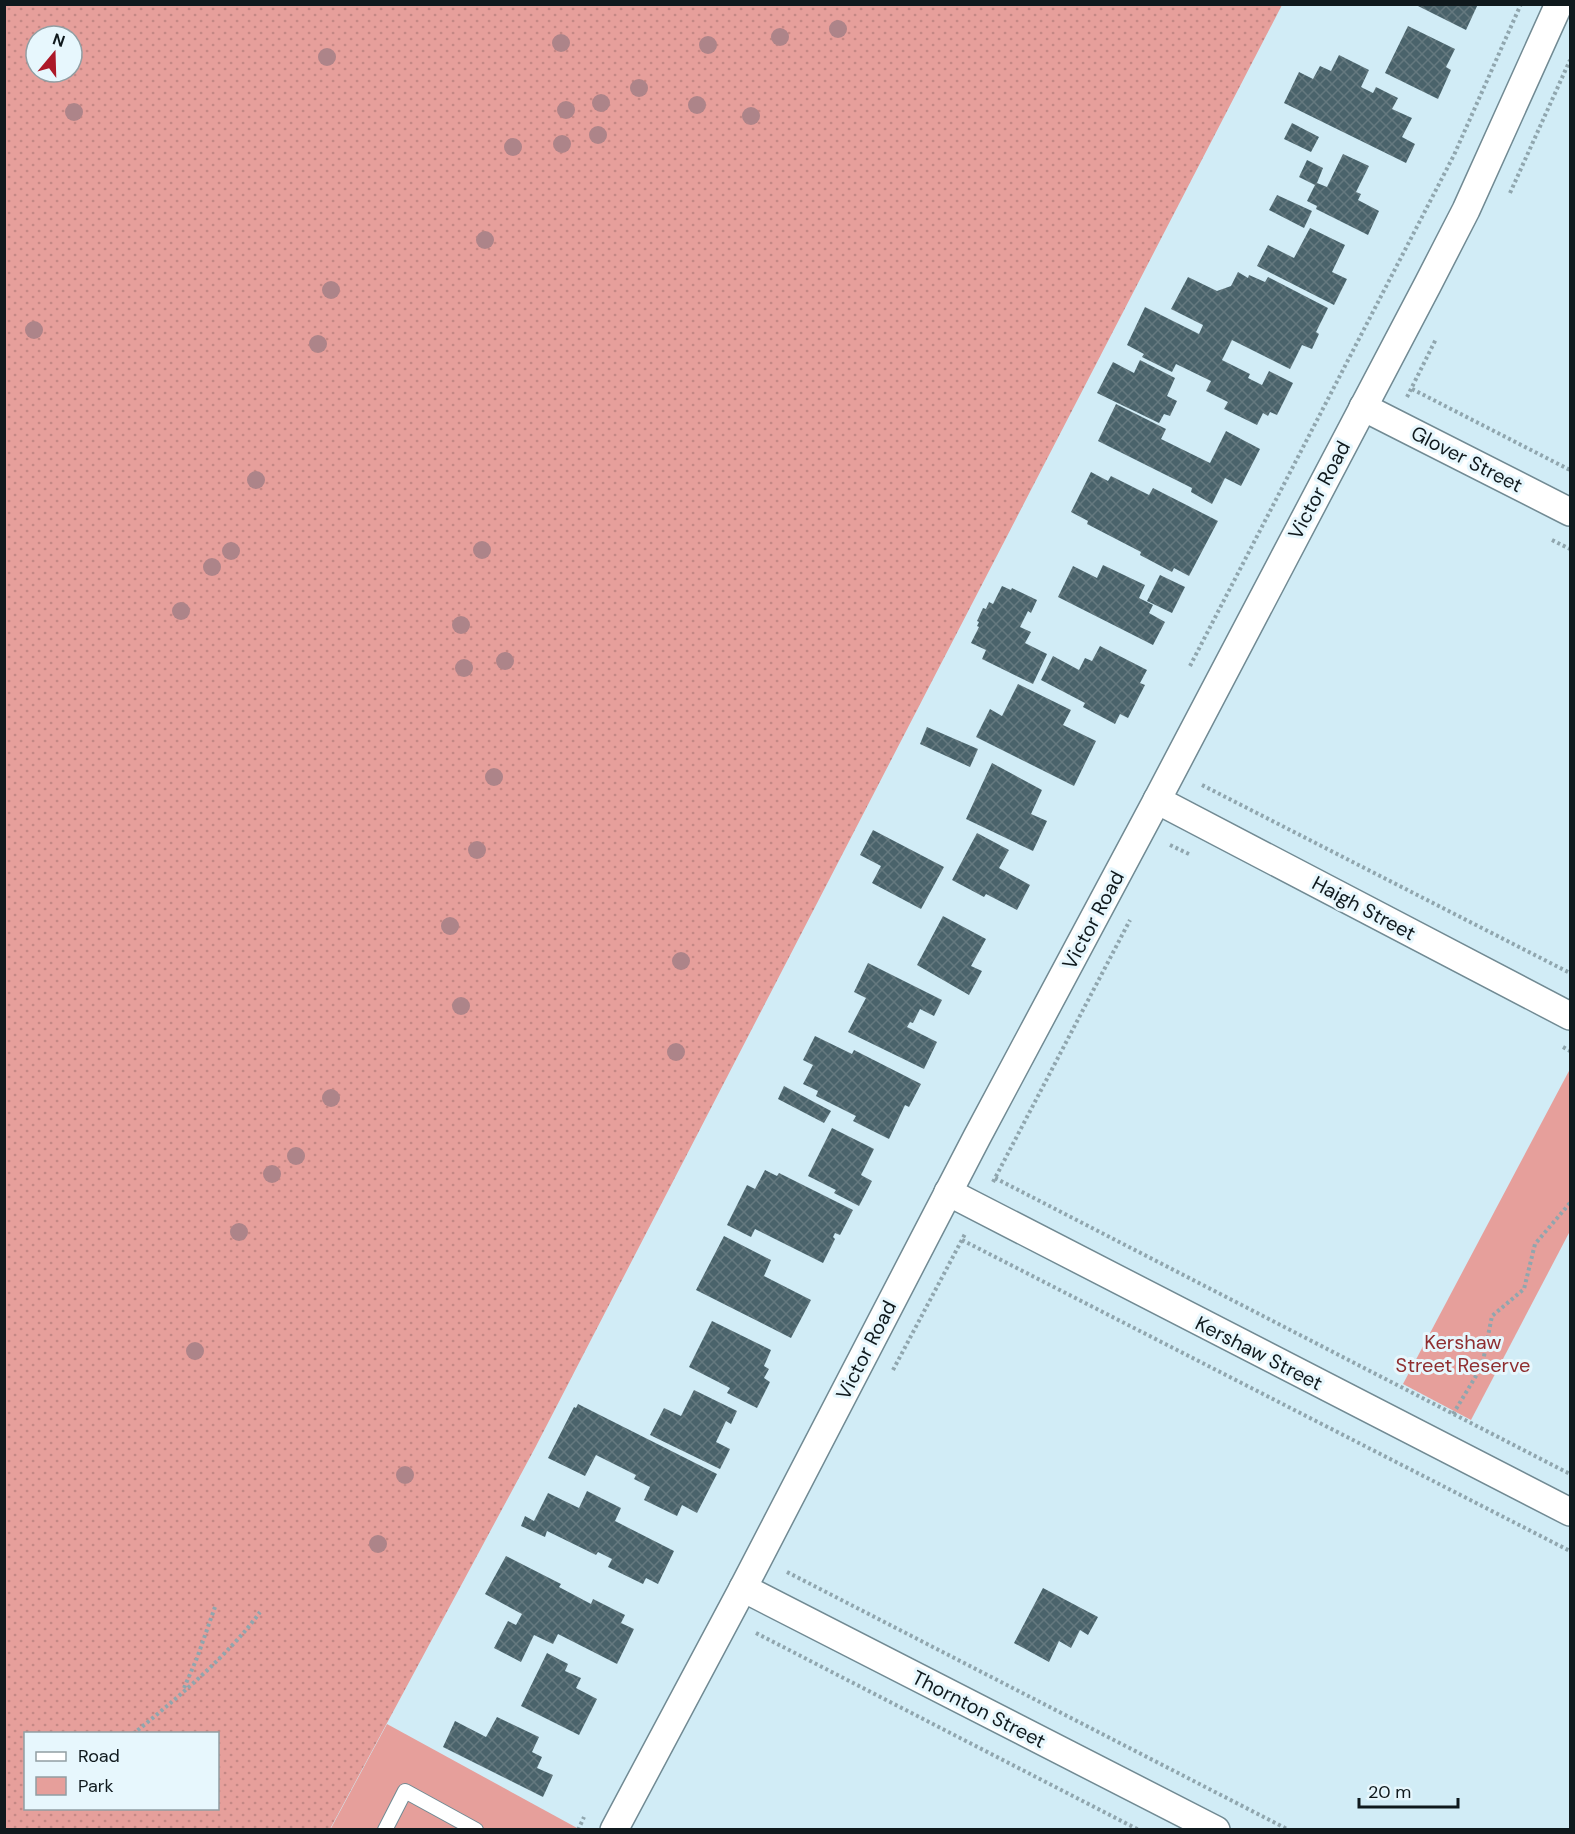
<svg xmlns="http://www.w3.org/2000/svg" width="1575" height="1834" viewBox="0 0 1575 1834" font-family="'DM Sans',sans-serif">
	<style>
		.grass { fill: url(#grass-dots); fill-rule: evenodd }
		.green { fill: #e69f9b }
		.building { fill: url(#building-cross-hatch) }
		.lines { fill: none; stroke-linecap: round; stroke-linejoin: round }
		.service-casing { stroke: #718a93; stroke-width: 16 }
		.minor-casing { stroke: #718a93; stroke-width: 30 }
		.path { stroke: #90a6ae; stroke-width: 4; stroke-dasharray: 3 3; stroke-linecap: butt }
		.service { stroke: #fff; stroke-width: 14 }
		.minor { stroke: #fff; stroke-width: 27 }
		.tree { fill: #ad8489 }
		.labels { text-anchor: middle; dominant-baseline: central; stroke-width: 6; stroke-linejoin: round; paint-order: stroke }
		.street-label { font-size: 20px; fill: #0f191d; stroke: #e7f7fd }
		.park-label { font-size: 20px; fill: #8f2e30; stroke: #e7f7fd }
	</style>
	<defs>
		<pattern id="grass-dots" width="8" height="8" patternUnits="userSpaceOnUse" patternTransform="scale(1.5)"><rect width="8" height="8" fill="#e69f9b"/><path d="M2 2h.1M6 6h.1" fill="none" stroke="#c48885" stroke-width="1.8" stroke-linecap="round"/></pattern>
		<pattern id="building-cross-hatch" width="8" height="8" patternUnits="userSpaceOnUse" patternTransform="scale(1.5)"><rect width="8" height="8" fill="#4a636b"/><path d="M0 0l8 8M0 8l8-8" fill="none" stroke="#65797f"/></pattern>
	</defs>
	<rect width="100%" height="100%" fill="#d1ecf6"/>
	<path class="grass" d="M5 5H1282L535 1448 330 1829 5 1830ZM36 36H72V72H36ZM26 1734H218V1808H26Z"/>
	<g class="green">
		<polygon points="1570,1069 1570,1231 1471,1420 1403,1384"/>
		<polygon points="387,1724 579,1829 330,1830"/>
	</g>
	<g class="building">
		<polygon points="1414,4 1478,4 1466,30"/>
		<polygon points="1408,26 1455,49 1446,67 1451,70 1438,99 1385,73"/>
		<polygon points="1339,55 1369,70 1361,87 1373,93 1376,87 1398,98 1392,109 1412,118 1402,137 1415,144 1406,163 1284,103 1299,72 1313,79 1320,66 1331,71"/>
		<polygon points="1292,123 1319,137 1311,152 1284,139"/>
		<polygon points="1343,154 1369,166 1356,192 1361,194 1358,200 1379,211 1368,235 1316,209 1317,206 1307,201 1315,185 1299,177 1307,160 1323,168 1317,183 1327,187"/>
		<polygon points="1277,195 1312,211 1304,228 1269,210"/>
		<polygon points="1310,228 1345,245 1332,272 1347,279 1334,305 1257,266 1268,245 1294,258"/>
		<polygon points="1238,272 1248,278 1249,275 1265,282 1268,277 1328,308 1316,332 1319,334 1312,349 1302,345 1290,369 1232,340 1222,360 1250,374 1248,378 1262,385 1269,371 1293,383 1277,415 1270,412 1268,416 1263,413 1257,425 1224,409 1228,402 1206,391 1211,381 1176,364 1172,372 1142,357 1144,354 1127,345 1145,307 1199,334 1203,325 1171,309 1188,277 1217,291 1231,286"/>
		<polygon points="1140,360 1175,378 1167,396 1177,401 1170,416 1164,414 1159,423 1097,393 1113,362 1134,373"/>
		<polygon points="1116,404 1166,429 1161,439 1210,463 1226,431 1260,449 1241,486 1225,478 1212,504 1191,492 1192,488 1098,441"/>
		<polygon points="1091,472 1108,481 1111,476 1149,495 1153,488 1218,521 1189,576 1174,568 1172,572 1140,555 1141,552 1087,524 1088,521 1071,512"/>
		<polygon points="1103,565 1145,585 1139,598 1153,605 1149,613 1165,622 1153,645 1058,597 1073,566 1097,578"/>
		<polygon points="1160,575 1185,587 1172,613 1147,601"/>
		<polygon points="1002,586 1011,590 1012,588 1037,600 1031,613 1028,611 1020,627 1031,632 1025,643 1047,654 1033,684 982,659 986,650 971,643 979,627 977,626 979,622 977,621 983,608 986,609 989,602 993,604"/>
		<polygon points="1100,646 1147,670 1140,683 1145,685 1128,718 1120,714 1115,724 1083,707 1085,703 1041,680 1053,656 1079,670 1085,658 1092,661"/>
		<polygon points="1018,684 1071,710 1063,725 1096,741 1074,786 976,737 990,709 1002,716"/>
		<polygon points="927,727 978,749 970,767 920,744"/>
		<polygon points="992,763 1042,790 1031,814 1047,821 1033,851 966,819"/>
		<polygon points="873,830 944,867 921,909 872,883 881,866 860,855"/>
		<polygon points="977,833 1009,850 999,868 1030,885 1017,910 986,894 984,897 952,880"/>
		<polygon points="943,916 986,939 971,966 982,971 969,995 917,965"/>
		<polygon points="868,963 942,1000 934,1016 920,1009 913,1023 910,1022 907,1027 937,1042 924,1069 848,1032 866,998 854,992"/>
		<polygon points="815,1036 852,1054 854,1050 921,1084 909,1107 905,1105 889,1139 853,1121 856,1116 816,1096 818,1091 803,1084 813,1065 803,1060"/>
		<polygon points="784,1086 831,1111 824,1123 778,1099"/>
		<polygon points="832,1128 874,1149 861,1175 872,1181 859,1206 834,1193 836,1190 808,1176"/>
		<polygon points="765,1170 777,1176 779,1173 853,1210 840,1235 835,1233 833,1237 835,1239 823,1263 755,1229 751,1237 727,1225 747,1185 755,1189"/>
		<polygon points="724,1236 771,1260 764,1276 811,1300 791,1338 696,1290"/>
		<polygon points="712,1321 771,1350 764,1366 769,1369 764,1378 770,1382 757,1408 727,1393 730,1388 689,1367"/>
		<polygon points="694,1390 737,1411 731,1424 726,1421 716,1442 730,1449 720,1469 650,1435 664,1408 681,1416"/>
		<polygon points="578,1404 717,1474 697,1513 682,1505 677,1516 644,1500 650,1487 634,1479 636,1475 596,1455 585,1476 548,1458 574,1407 576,1408"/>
		<polygon points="587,1491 621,1508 615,1521 674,1551 658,1584 646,1578 643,1584 608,1567 612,1559 598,1552 596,1555 547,1531 545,1537 521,1526 525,1516 534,1521 548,1493 579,1508"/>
		<polygon points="506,1556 561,1584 559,1587 591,1604 593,1599 625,1615 621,1623 634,1629 617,1664 558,1634 553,1644 534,1635 521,1662 494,1648 508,1621 516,1625 522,1614 485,1594"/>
		<polygon points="1043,1588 1098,1617 1088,1635 1080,1630 1071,1648 1059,1641 1049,1662 1014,1643"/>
		<polygon points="547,1653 568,1664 565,1671 581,1678 576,1688 597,1699 579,1735 521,1706"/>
		<polygon points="497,1717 539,1737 532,1752 542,1757 537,1768 553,1775 543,1797 443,1747 455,1721 486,1737"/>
	</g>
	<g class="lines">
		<g class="service-casing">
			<polyline id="service" points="385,1830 405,1791 476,1830"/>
		</g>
		<g class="minor-casing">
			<g id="minor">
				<polyline points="1363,407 1570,512"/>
				<polyline points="1157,800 1570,1016"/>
				<polyline points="948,1192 1570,1512"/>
				<polyline points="743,1588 1216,1830"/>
				<polyline points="614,1830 743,1588 977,1137 1157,800 1428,284 1466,210 1559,4"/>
			</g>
		</g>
		<g class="path">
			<polyline points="1510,193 1570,60"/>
			<polyline points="1412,389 1570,470"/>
			<polyline points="1407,397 1436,339"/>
			<polyline points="1552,540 1570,549"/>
			<polyline points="1190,666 1454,155 1521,4"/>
			<polyline points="1202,785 1570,973"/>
			<polyline points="1170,845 1191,855"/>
			<polyline points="1563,1047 1570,1051"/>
			<polyline points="995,1178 1570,1474"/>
			<polyline points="993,1182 1130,920"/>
			<polyline points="962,1240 1570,1551"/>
			<polyline points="893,1370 965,1234"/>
			<polyline points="1453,1414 1482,1366 1492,1316 1524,1289 1535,1244 1570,1203"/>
			<polyline points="787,1572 1289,1830"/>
			<polyline points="756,1633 1139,1830"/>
			<polyline points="184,1688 197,1658 215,1607"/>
			<path d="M133 1734C174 1701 230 1654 260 1612"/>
			<polyline points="578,1830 584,1817"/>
		</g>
		<use href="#service" class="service"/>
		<use href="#minor" class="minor"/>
	</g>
	<g class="tree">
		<circle cx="838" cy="29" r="9"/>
		<circle cx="780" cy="37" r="9"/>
		<circle cx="561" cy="43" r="9"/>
		<circle cx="708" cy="45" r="9"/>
		<circle cx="327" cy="57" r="9"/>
		<circle cx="639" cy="88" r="9"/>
		<circle cx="601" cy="103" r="9"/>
		<circle cx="697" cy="105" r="9"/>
		<circle cx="566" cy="110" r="9"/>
		<circle cx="74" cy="112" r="9"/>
		<circle cx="751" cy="116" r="9"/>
		<circle cx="598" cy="135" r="9"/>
		<circle cx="562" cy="144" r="9"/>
		<circle cx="513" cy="147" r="9"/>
		<circle cx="485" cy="240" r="9"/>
		<circle cx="331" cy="290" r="9"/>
		<circle cx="34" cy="330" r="9"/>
		<circle cx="318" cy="344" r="9"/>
		<circle cx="256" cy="480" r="9"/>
		<circle cx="482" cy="550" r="9"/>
		<circle cx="231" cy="551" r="9"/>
		<circle cx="212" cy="567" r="9"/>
		<circle cx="181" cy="611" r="9"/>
		<circle cx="461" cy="625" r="9"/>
		<circle cx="505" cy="661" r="9"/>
		<circle cx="464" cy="668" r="9"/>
		<circle cx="494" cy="777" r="9"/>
		<circle cx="477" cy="850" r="9"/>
		<circle cx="450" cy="926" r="9"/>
		<circle cx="681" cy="961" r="9"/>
		<circle cx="461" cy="1006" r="9"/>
		<circle cx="676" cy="1052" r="9"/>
		<circle cx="331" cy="1098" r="9"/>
		<circle cx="296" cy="1156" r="9"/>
		<circle cx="272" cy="1174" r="9"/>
		<circle cx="239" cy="1232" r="9"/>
		<circle cx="195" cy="1351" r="9"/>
		<circle cx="405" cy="1475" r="9"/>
		<circle cx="378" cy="1544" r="9"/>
	</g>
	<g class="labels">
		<g class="street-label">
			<text transform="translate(1467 459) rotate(27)">Glover Street</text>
			<text transform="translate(1319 490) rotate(-62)">Victor Road</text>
			<text transform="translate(1364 908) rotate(28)">Haigh Street</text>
			<text transform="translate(1093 920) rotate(-62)">Victor Road</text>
			<text transform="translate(866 1350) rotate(-63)">Victor Road</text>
			<text transform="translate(1259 1353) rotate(27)">Kershaw Street</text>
			<text transform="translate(979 1709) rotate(27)">Thornton Street</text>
		</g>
		<g class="park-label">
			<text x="1463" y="1342">Kershaw<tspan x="1463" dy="23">Street Reserve</tspan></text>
		</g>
	</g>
	<rect width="1575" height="1834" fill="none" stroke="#0f191d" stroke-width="12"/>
	<rect x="24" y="1732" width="195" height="78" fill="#e7f7fd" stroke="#919ea3" stroke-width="1.5"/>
	<rect x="36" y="1752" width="30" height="9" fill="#ffffff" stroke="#919ea3" stroke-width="1.5"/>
	<text x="78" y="1762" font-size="18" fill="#0f191d">Road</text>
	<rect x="36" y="1777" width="30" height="18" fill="#e69f9b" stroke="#919ea3" stroke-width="1.5"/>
	<text x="78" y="1792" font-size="18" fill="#0f191d">Park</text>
	<g transform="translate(54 54) rotate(19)"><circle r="28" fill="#e7f7fd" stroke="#919ea3" stroke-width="1.5"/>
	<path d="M0-4.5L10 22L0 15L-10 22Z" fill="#ac1828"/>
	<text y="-9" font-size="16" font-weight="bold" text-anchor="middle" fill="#0f191d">N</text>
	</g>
	<path d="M1359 1798v9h99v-9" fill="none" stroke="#0f191d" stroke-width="3"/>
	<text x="1368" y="1798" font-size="18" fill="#0f191d" stroke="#e7f7fd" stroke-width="4.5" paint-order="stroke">20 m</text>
</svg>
